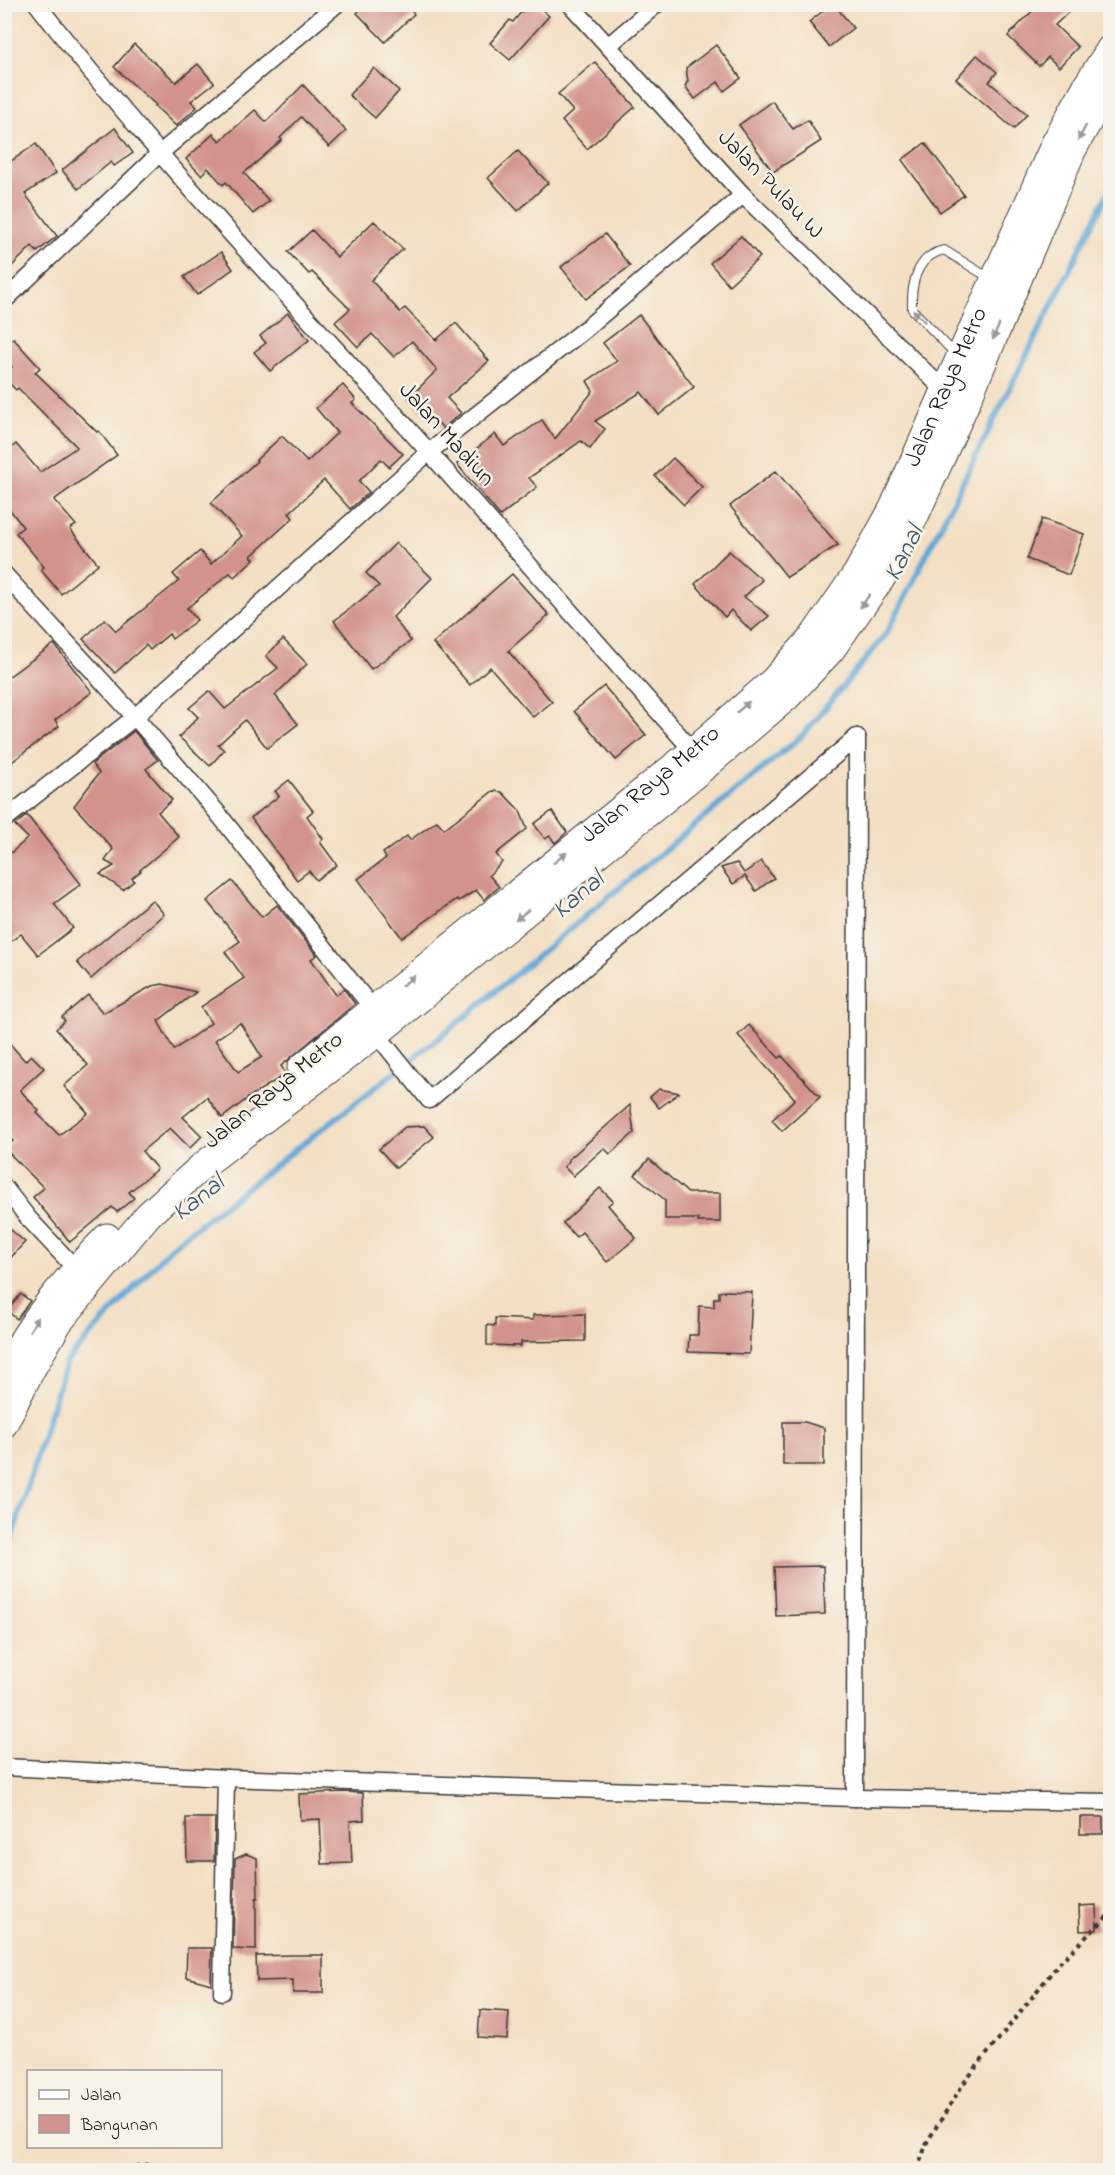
<svg xmlns="http://www.w3.org/2000/svg" width="1115" height="2175" viewBox="0 0 1115 2175" font-family="'Indie Flower',sans-serif">
	<style>
		.lines { fill: none; stroke-linecap: round; stroke-linejoin: round }
		.stream { stroke: #61a7d7; stroke-width: 6 }
		.building { fill: #d2928d; fill-rule: evenodd }
		.service-casing { stroke: #3c3935; stroke-width: 10 }
		.minor-casing { stroke: #3c3935; stroke-width: 19 }
		.trunk-casing { stroke: #3c3935; stroke-width: 29 }
		.path { stroke: #3c3935; stroke-width: 4; stroke-dasharray: 4.5 4.5; stroke-linecap: butt }
		.service { stroke: #fff; stroke-width: 8 }
		.minor { stroke: #fff; stroke-width: 16 }
		.trunk { stroke: #fff; stroke-width: 27 }
		.oneway { fill: #999 }
		.labels { text-anchor: middle; dominant-baseline: central; stroke-width: 5; stroke-linejoin: round; paint-order: stroke }
		.street-label { font-size: 24px; fill: #1c1c1c; stroke: #f7f3e8 }
		.water-label { font-size: 26px; font-style: italic; fill: #385467; stroke: #f7f3e8 }
	</style>
	<rect width="100%" height="100%" fill="#f7f3e8"/>
	<filter id="ink" filterUnits="userSpaceOnUse"><feTurbulence type="fractalNoise" baseFrequency=".0167" numOctaves="2"/><feDisplacementMap in="SourceGraphic" scale="12" xChannelSelector="R" yChannelSelector="G"/><feConvolveMatrix kernelMatrix="1 2 1 2 8 2 1 2 1" color-interpolation-filters="sRGB"/></filter>
	<filter id="wash" filterUnits="userSpaceOnUse"><feTurbulence type="fractalNoise" baseFrequency=".008" numOctaves="4" result="noise"/><feDisplacementMap in="SourceGraphic" scale="24" xChannelSelector="R" yChannelSelector="G"/><feGaussianBlur stdDeviation="1.35" result="paint"/><feColorMatrix in="noise" values="0 0 0 0 0 0 0 0 0 0 0 0 0 0 0 0 0 1.4 0 .05"/><feComposite in="paint" operator="in"/></filter>
	<g filter="url(#wash)">
		<rect width="100%" height="100%" fill="#f3dfc3"/>
		<g class="lines">
			<polyline class="stream" points="4,1564 66,1362 172,1246 450,1029 803,735 887,633 1110,189"/>
		</g>
		<g id="blocks">
			<g class="building">
				<polygon points="366,4 406,4 414,14 385,42 357,13"/>
				<polygon points="528,4 536,4 549,16 510,60 490,43 510,20 513,22"/>
				<polygon points="832,4 834,4 853,28 829,47 809,22"/>
				<polygon points="1039,4 1077,4 1055,25 1078,47 1059,67 1048,57 1039,66 1008,36"/>
				<polygon points="134,44 176,82 198,64 214,83 191,101 197,107 176,126 155,106 156,105 114,67"/>
				<polygon points="716,45 741,78 724,91 718,82 695,99 685,86 688,81 686,68"/>
				<polygon points="977,55 997,72 989,82 1027,114 1014,129 956,79"/>
				<polygon points="595,62 635,107 587,149 562,121 573,111 558,94"/>
				<polygon points="374,68 399,91 375,118 349,95"/>
				<polygon points="303,85 346,131 329,147 301,117 280,138 282,140 244,173 269,201 253,214 226,182 223,185 208,168 201,175 186,159 213,134 220,141 255,110 266,122"/>
				<polygon points="772,101 793,129 808,120 821,141 773,172 739,125"/>
				<polygon points="115,128 133,153 114,166 111,162 78,189 62,170"/>
				<polygon points="925,143 964,195 940,212 902,160"/>
				<polygon points="36,144 56,173 25,194 57,236 37,252 32,246 4,274 4,166"/>
				<polygon points="518,151 548,183 518,211 488,178"/>
				<polygon points="374,221 403,249 371,280 400,312 405,308 436,340 456,323 489,361 447,398 461,413 443,428 432,416 429,419 409,398 437,370 412,341 394,357 372,334 358,347 335,322 350,309 312,272 309,274 288,252 312,230 337,257"/>
				<polygon points="605,234 630,266 586,299 561,267"/>
				<polygon points="741,236 760,257 729,285 710,263"/>
				<polygon points="221,252 233,269 197,295 184,277"/>
				<polygon points="288,313 309,340 270,371 254,352 266,343 260,336"/>
				<polygon points="639,315 694,387 659,415 641,392 595,421 605,429 590,449 581,441 529,478 537,487 500,516 457,464 495,434 504,446 542,420 555,439 593,391 587,381 617,361 603,343"/>
				<polygon points="13,338 40,368 35,372 97,432 99,431 117,455 54,500 76,525 70,529 98,564 61,594 41,570 44,567 16,533 23,527 4,502 4,454 16,444 40,472 77,447 18,388 16,390 4,378 4,374 12,367 4,359 4,346"/>
				<polygon points="343,385 356,400 352,403 403,454 389,467 381,459 359,481 369,492 350,509 324,480 289,513 293,518 251,556 254,559 234,577 230,573 187,608 197,620 172,639 169,634 150,650 146,645 115,673 83,639 105,619 116,631 179,581 173,574 200,551 211,564 242,536 211,503 257,461 256,460 282,436 307,462 337,433 316,408"/>
				<polygon points="673,458 702,487 684,505 655,476"/>
				<polygon points="776,471 838,545 787,577 730,506"/>
				<polygon points="1042,519 1084,534 1069,575 1027,559"/>
				<polygon points="396,543 432,578 393,617 411,641 371,669 334,621 379,586 366,573"/>
				<polygon points="729,551 762,580 744,597 769,616 751,631 731,610 725,617 695,584"/>
				<polygon points="512,574 549,615 508,651 552,702 533,717 490,667 470,685 433,643"/>
				<polygon points="283,639 307,664 275,695 298,724 267,748 245,720 218,745 224,750 210,766 179,737 198,717 189,708 209,691 225,709 278,668 266,656"/>
				<polygon points="54,644 92,692 55,720 59,726 4,768 4,680"/>
				<polygon points="604,686 646,735 616,760 574,711"/>
				<polygon points="134,731 158,760 146,769 172,800 158,812 179,837 140,870 141,871 132,878 134,881 123,890 100,874 114,866 105,861 113,849 74,806 99,773 92,764"/>
				<polygon points="289,780 313,811 307,816 323,839 320,842 337,865 316,880 309,871 297,880 251,818 279,796 275,791"/>
				<polygon points="493,791 502,792 520,811 527,829 496,854 502,862 489,875 499,887 484,900 476,890 459,901 457,899 402,938 358,879 386,858 383,853 407,836 410,840 437,821 444,829"/>
				<polygon points="552,811 567,832 555,843 550,836 545,839 534,824"/>
				<polygon points="27,815 81,884 54,904 73,928 38,955 21,934 4,946 4,859 28,838 15,825"/>
				<polygon points="761,861 774,878 756,891 745,876 733,884 721,868 737,863 744,873"/>
				<path d="M232 881 262 917 277 905 317 955 311 959 336 995 344 989 355 1004 281 1066 286 1074 252 1095 222 1118 207 1097 183 1117 202 1136 190 1148 170 1128 142 1151 157 1169 129 1192 134 1198 117 1212 112 1207 70 1242 33 1197 44 1188 5 1149 13 1141 4 1131V1037L25 1061 31 1055 44 1068 20 1090 39 1111 37 1113 59 1135 88 1113 64 1086 88 1065 56 1029 65 1021 62 1017 88 995 103 1013 152 986 163 984 196 992 158 1021 174 1050 211 1023 201 1007 244 978 225 952 240 941 207 901ZM240 1023 262 1057 238 1072 215 1040Z"/>
				<polygon points="152,900 164,914 91,979 77,962"/>
				<polygon points="749,1025 779,1058 782,1056 820,1097 782,1131 772,1120 795,1099 738,1035"/>
				<polygon points="659,1089 679,1093 659,1108 650,1097"/>
				<polygon points="630,1105 634,1133 610,1154 604,1148 573,1176 564,1167 569,1161 568,1160"/>
				<polygon points="424,1126 434,1137 396,1168 379,1149 405,1127"/>
				<polygon points="649,1159 688,1193 720,1193 720,1222 698,1222 698,1219 665,1219 665,1200 635,1175"/>
				<polygon points="600,1188 613,1201 608,1205 636,1238 607,1262 582,1232 576,1237 563,1223"/>
				<polygon points="4,1224 25,1242 4,1265"/>
				<polygon points="724,1291 752,1292 749,1354 688,1352 689,1335 698,1335 699,1306 714,1307 714,1298 719,1298 719,1292"/>
				<polygon points="21,1294 30,1301 17,1319 7,1311"/>
				<polygon points="585,1314 585,1341 521,1342 521,1346 487,1345 487,1325 495,1326 495,1318 533,1320 533,1315"/>
				<polygon points="783,1422 805,1422 824,1428 824,1465 783,1465"/>
				<polygon points="823,1566 825,1614 776,1616 774,1567"/>
				<polygon points="344,1792 363,1793 364,1820 350,1821 352,1863 322,1864 320,1819 300,1820 299,1794"/>
				<rect x="1080" y="1817" width="23" height="17"/>
				<polygon points="186,1818 215,1818 214,1861 187,1861"/>
				<polygon points="246,1854 257,1858 258,1898 256,1898 256,1950 233,1949 235,1859"/>
				<polygon points="1096,1905 1097,1930 1080,1931 1079,1906"/>
				<polygon points="187,1948 212,1948 211,1984 186,1977"/>
				<polygon points="293,1955 323,1955 323,1993 293,1993 293,1980 257,1981 256,1956"/>
				<polygon points="480,2010 509,2012 507,2039 478,2037"/>
			</g>
		</g>
	</g>
	<g filter="url(#ink)">
		<use href="#blocks" fill-opacity="0" stroke="#3c3935" stroke-width="1.5"/>
		<g class="lines">
			<g class="service-casing">
				<path id="service" d="M957 356 912 309C911 285 916 256 944 250L991 279"/>
			</g>
			<g class="minor-casing">
				<g id="minor">
					<path d="M37 4C139 136 253 258 365 381 476 503 584 628 693 751"/>
					<polyline points="570,4 743,195 945,391"/>
					<polyline points="608,46 657,4"/>
					<polyline points="4,301 159,154 337,4"/>
					<polyline points="4,574 135,717 216,811 373,1009"/>
					<polyline points="4,820 135,717 429,452 583,331 743,195"/>
					<polyline points="376,1033 429,1100 857,737"/>
					<polyline points="4,1187 29,1219 76,1269"/>
					<polyline points="4,1767 226,1778 222,1992"/>
					<polyline points="226,1778 855,1798 1110,1802"/>
					<polyline points="855,1798 857,737"/>
				</g>
			</g>
			<g class="trunk-casing">
				<g id="trunk">
					<path id="s1" d="M301 1068 693 751 772 682 812 638 857 573 893 508 1055 143 1087 85 1110 49"/>
					<path d="M4 1375C28 1322 67 1278 107 1237"/>
					<polyline points="4,1424 30,1372 59,1322 148,1215 201,1167 381,1030 703,768 786,698 831,650 881,579 915,516 966,403 1072,151 1110,82"/>
				</g>
			</g>
			<g class="path">
				<polyline points="108,2170 152,2164 152,2170"/>
				<polyline points="917,2170 927,2142 963,2084 1060,1962 1110,1914"/>
			</g>
			<use href="#service" class="service"/>
			<use href="#minor" class="minor"/>
			<use href="#trunk" class="trunk"/>
		</g>
		<defs><path id="oneway-solid" d="M-6-.8H1V-3.2L6.5 0L1 3.2V.8H-6Z" transform="scale(1.5)"/></defs>
		<g class="oneway">
			<use href="#oneway-solid" transform="translate(1082 133) rotate(118)"/>
			<use href="#oneway-solid" transform="translate(919 316) rotate(-134)"/>
			<use href="#oneway-solid" transform="translate(996 332) rotate(113)"/>
			<use href="#oneway-solid" transform="translate(865 601) rotate(125)"/>
			<use href="#oneway-solid" transform="translate(743 707) rotate(-41)"/>
			<use href="#oneway-solid" transform="translate(560 858) rotate(-39)"/>
			<use href="#oneway-solid" transform="translate(522 915) rotate(141)"/>
			<use href="#oneway-solid" transform="translate(408 981) rotate(-39)"/>
			<use href="#oneway-solid" transform="translate(34 1324) rotate(-59)"/>
		</g>
	</g>
	<g class="labels">
		<g class="street-label">
			<text transform="translate(770 185) rotate(46)">Jalan Pulau W</text>
			<text stroke="none"><textPath href="#s1" startOffset="954">Jalan Raya Metro</textPath></text>
			<text transform="translate(446 435) rotate(48)">Jalan Madiun</text>
			<text stroke="none"><textPath href="#s1" startOffset="450">Jalan Raya Metro</textPath></text>
			<text transform="translate(274 1091) rotate(-39)">Jalan Raya Metro</text>
		</g>
		<g class="water-label">
			<text transform="translate(905 554) rotate(-63)">Kanal</text>
			<text transform="translate(579 896) rotate(-40)">Kanal</text>
			<text transform="translate(199 1199) rotate(-38)">Kanal</text>
		</g>
	</g>
	<rect width="1115" height="2175" fill="none" stroke="#f7f3e8" stroke-width="24"/>
	<rect x="27" y="2070" width="195" height="78" fill="#f7f3e8" stroke="#9f9d96" stroke-width="1.5"/>
	<rect x="39" y="2090" width="30" height="9" fill="#ffffff" stroke="#9f9d96" stroke-width="1.5"/>
	<text x="81" y="2100" font-size="18" fill="#1c1c1c">Jalan</text>
	<rect x="39" y="2115" width="30" height="18" fill="#d2928d" stroke="#9f9d96" stroke-width="1.5"/>
	<text x="81" y="2130" font-size="18" fill="#1c1c1c">Bangunan</text>
</svg>
